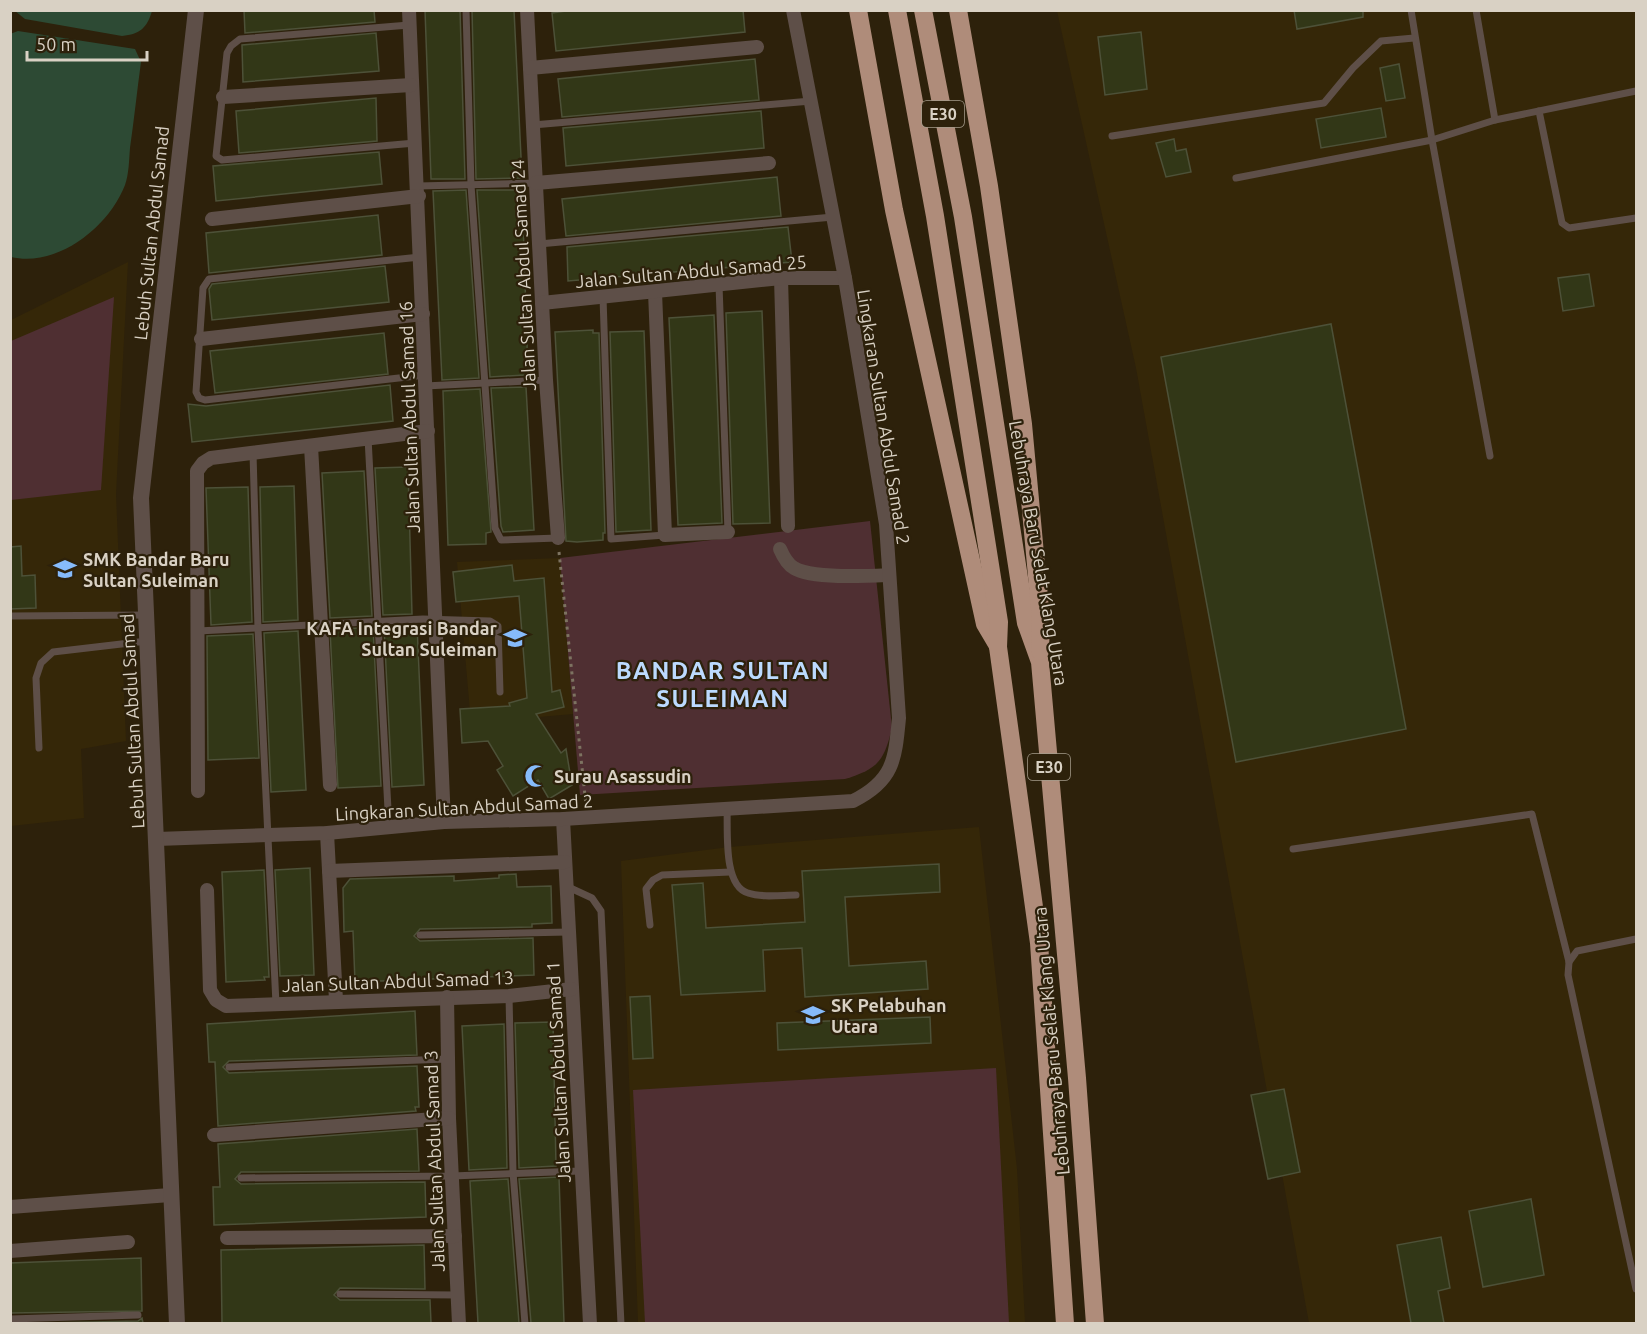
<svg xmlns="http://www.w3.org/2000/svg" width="1647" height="1334" viewBox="0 0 1647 1334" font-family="Ubuntu,sans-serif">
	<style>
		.built { fill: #352708 }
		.green { fill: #4f2f32 }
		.water { fill: #2d4a34 }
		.building { fill: #323717; stroke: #4d5138; stroke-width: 1.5 }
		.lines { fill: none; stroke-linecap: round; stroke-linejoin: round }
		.path { stroke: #7d7361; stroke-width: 3; stroke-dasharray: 3 4.5; stroke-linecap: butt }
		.service { stroke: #5e4f48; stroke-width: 7 }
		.minor { stroke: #5e4f48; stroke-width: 14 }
		.tertiary { stroke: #5e4f48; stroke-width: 16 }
		.motorway { stroke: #af8c7a; stroke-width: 18 }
		.labels { text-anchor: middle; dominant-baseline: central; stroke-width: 4.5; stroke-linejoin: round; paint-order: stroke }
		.shield { fill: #2d210b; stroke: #a59c8c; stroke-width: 1.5 }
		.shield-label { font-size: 16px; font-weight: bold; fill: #d9d1c4 }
		.street-label { font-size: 18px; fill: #d9d1c4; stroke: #2d210b }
		.poi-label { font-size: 18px; font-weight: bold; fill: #d9d1c4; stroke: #2d210b; text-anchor: start }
		.district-label { font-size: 24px; font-weight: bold; letter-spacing: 1.5px; fill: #bcdafe; stroke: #2d210b }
	</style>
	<rect width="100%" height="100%" fill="#2d210b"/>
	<g class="built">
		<polygon points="1057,11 1636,11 1636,1323 1309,1323 1136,368"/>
		<polygon points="128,262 116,494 126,741 81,749 84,818 11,826 11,320"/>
		<polygon points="560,558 573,714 471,723 457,562"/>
		<polygon points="979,827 1017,1169 1025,1323 638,1323 621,861 729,847"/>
	</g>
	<g class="green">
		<polygon points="114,297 101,490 11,500 11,341"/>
		<path d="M870 521 892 728C884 761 878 769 845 779L580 795 560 558Z"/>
		<polygon points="996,1068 1009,1323 645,1323 633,1090"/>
	</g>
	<g class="water">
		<path d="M15 11 16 10 152 11C147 28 140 34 122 36L25 19Z"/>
		<path d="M18 31 135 49 141 62C137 91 134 120 130 148 129 160 129 174 125 185 109 227 57 268 11 257L10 34Z"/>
	</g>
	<g class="building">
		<polygon points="244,10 374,10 375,22 245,33"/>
		<polygon points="425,10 460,10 465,179 431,179"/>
		<polygon points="472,10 514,10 522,178 476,179"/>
		<polygon points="573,10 743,10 745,32 556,51 552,13"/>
		<polygon points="1294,10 1363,10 1363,17 1297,29"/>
		<polygon points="1141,32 1147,89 1105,95 1098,37"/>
		<polygon points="376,33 379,71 243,82 242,45"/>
		<polygon points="755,59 759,100 562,117 558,79"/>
		<polygon points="1399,64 1405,98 1386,101 1380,68"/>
		<polygon points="376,98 377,141 239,153 236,111"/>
		<polygon points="1381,108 1386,137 1321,148 1316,119"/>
		<polygon points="761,111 764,148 566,166 563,128"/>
		<polygon points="1174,139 1176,151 1186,149 1191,172 1166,177 1156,143"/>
		<polygon points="379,152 382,184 216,201 213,166"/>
		<polygon points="777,177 781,216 566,236 562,199"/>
		<polygon points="466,190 479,378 442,380 433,191"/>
		<polygon points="477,190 522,190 528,374 525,375 490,377"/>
		<polygon points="378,215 382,255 209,273 206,233"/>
		<polygon points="788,227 792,262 568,281 567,247"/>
		<polygon points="385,266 389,302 212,320 209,289 212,284"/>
		<polygon points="1589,274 1594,306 1563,311 1558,278"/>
		<polygon points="762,311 770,523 733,524 726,313"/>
		<polygon points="714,315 722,523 678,525 669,318"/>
		<polygon points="1331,324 1406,729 1236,762 1161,357"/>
		<polygon points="593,330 593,333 599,333 605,533 603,533 603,540 577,542 566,541 555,332"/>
		<polygon points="644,331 651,530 616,532 610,332"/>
		<polygon points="384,333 388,374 215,393 210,351"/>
		<polygon points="390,385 393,421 192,442 188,404 206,406"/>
		<polygon points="526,387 534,530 503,532 501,526 491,388"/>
		<polygon points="480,389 491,532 486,533 486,544 448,545 443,391"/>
		<polygon points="408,467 412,614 383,615 375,468"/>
		<polygon points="364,471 372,616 330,618 322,473"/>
		<polygon points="294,486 298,620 263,622 260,487"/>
		<polygon points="248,487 252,622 211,625 206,488"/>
		<polygon points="21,546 22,576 35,575 36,608 10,609 10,547"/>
		<polygon points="512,565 514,581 544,578 552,692 560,690 564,707 536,714 561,753 566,749 572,785 549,799 538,780 513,796 497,770 503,766 488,741 462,743 460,709 510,706 509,703 527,698 519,596 456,602 453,572"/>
		<polygon points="417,625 424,785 392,787 384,627"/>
		<polygon points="373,627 381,786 338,788 330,630"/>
		<polygon points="298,631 306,790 271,792 264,633"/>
		<polygon points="253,634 259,758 208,760 207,636"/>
		<polygon points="939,864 940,892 845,897 849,966 926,961 928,989 805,997 802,948 763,950 765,991 681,995 672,885 703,883 706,928 805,922 802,871"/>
		<polygon points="310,868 314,975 280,976 275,870"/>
		<polygon points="264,870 269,977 264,977 265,980 226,982 222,872"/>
		<polygon points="516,874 517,887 551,886 552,923 532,924 532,927 420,929 414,936 420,941 533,938 534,975 355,982 353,931 344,932 343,888 350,879 454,876 454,881 499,878 499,875"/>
		<polygon points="650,996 653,1058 633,1059 630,997"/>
		<polygon points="415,1011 417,1055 229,1061 223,1067 229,1073 417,1066 419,1107 415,1107 416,1111 218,1126 215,1062 209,1062 207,1024"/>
		<polygon points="930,1017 931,1043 778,1050 777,1023"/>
		<polygon points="553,1022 556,1166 519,1168 515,1023"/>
		<polygon points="504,1024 507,1168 469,1170 462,1026"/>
		<polygon points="1284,1089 1300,1172 1268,1179 1251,1095"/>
		<polygon points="417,1129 419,1171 241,1172 235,1179 241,1184 425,1182 426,1217 214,1225 213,1187 220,1187 218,1144"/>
		<polygon points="559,1177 564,1323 531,1323 519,1179"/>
		<polygon points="508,1179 519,1323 478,1323 470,1181"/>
		<polygon points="1531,1199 1544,1275 1483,1287 1469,1211"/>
		<polygon points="1441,1237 1450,1288 1438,1291 1444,1323 1411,1323 1397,1245"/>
		<polygon points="424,1245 425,1289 340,1288 334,1295 340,1300 430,1300 431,1323 222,1323 221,1250"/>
		<polygon points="141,1258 142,1311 10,1313 10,1263"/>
		<polygon points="142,1318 143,1323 46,1323 138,1321"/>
	</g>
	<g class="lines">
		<polyline class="path" points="559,552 586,805"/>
		<g class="service">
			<polyline points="466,10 471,185 495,528 501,540 558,538"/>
			<polyline points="1411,10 1432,140 1490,456"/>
			<polyline points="1476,10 1495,120"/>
			<polyline points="409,25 240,39 231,46 227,53 216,156 222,160 415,143"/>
			<polyline points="1539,111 1562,223 1569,228 1636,218"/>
			<polyline points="533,125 811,101"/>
			<polyline points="1112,136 1324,103 1353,68 1381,41 1414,38"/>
			<polyline points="1236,178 1432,140 1495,120 1636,91"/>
			<polyline points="418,186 536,183"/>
			<polyline points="539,244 833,217"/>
			<polyline points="420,257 209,279 203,288 196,392 199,398 205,400 425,375"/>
			<polyline points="719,285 728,532"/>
			<polyline points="603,297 611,539 665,535"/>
			<polyline points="425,386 546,380"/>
			<polyline points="368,438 389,828"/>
			<polyline points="253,453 258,629 276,1004"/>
			<polyline points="10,616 146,615"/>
			<polyline points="198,631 423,619 490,621 498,626 500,692"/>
			<polyline points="39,748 36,678 41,663 53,652 147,641"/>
			<path d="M727 810C728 831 723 886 748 893 762 898 782 895 796 895"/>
			<polyline points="1293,849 1532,814 1569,962"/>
			<polyline points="566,886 592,898 601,911 621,1324"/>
			<polyline points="650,925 646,889 653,880 662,875 730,872"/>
			<polyline points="420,935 569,932"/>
			<polyline points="1636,939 1577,951 1569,962 1568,975 1636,1289"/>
			<polyline points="509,996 513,1172 525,1324"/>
			<polyline points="229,1067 448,1059"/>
			<polyline points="241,1178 452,1176 580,1171"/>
			<polyline points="340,1294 458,1295"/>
			<polyline points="10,1319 138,1315"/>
		</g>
		<g class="minor">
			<polyline points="409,10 444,822"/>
			<polyline points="527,10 546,380 558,538"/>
			<polyline points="530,68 757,47"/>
			<polyline points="223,97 411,85"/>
			<polyline points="536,183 769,163"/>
			<polyline points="212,219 419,196"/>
			<polyline points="781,278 788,526"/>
			<polyline points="655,292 665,535 728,532"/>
			<polyline points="542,303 781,278 845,278"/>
			<polyline points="201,339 423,314"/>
			<polyline points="311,446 330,785"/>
			<path d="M780 549C783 556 787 564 794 568 812 579 867 576 889 575"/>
			<polyline points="198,791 197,471 203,463 211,458 428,431"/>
			<polyline points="563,819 590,1324"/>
			<polyline points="327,833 336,1000"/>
			<path d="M157 839 327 833 444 822 563 819 853 801C893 781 895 761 899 718L886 524 845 278 793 10"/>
			<polyline points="329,871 565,862"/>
			<polyline points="207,890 210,990 216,1000 226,1006 509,996 572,989"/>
			<polyline points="447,997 449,1118 459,1324"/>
			<polyline points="214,1135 449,1118"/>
			<polyline points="10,1207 170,1195"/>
			<polyline points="227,1238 455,1236"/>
			<polyline points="10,1251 128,1242"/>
		</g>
		<polyline class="tertiary" points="177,1324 141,498 196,10"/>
		<g class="motorway">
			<polyline points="858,10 894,210 985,624 998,646"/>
			<polyline points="897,10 935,216 999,622 998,647 1039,943 1065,1324"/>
			<polyline points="923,10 963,217 1026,623 1040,662 1077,1078 1095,1324"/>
			<polyline points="958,10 989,186 1023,424 1041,619 1040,651"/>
		</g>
	</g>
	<defs>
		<g id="school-bare" transform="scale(1.8)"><path d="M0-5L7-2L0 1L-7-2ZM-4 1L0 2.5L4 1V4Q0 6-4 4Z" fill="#86bbfb" stroke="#2d210b" stroke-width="2.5" paint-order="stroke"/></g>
		<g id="mosque-bare" transform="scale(1.8)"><path d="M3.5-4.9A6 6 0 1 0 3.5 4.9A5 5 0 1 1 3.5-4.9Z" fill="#86bbfb" stroke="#2d210b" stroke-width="2.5" paint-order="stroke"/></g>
	</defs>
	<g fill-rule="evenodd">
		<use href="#school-bare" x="65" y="569"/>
		<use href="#school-bare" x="515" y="638"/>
		<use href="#mosque-bare" x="536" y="776"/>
		<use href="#school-bare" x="813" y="1015"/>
	</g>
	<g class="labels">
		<g class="shield">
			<rect x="922" y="101" width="42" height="26" rx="4.5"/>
			<rect x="1028" y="754" width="42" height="26" rx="4.5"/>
		</g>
		<g class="shield-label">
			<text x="943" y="114">E30</text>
			<text x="1049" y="767">E30</text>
		</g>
		<g class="street-label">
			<text transform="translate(151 233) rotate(-84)">Lebuh Sultan Abdul Samad</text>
			<text transform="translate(691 271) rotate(-5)">Jalan Sultan Abdul Samad 25</text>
			<text transform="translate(523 275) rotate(-93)">Jalan Sultan Abdul Samad 24</text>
			<text transform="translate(409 417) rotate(-92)">Jalan Sultan Abdul Samad 16</text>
			<text transform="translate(884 417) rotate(81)">Lingkaran Sultan Abdul Samad 2</text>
			<text transform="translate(1039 553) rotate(80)">Lebuhraya Baru Selat Klang Utara</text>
			<text transform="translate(132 721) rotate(-93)">Lebuh Sultan Abdul Samad</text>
			<text transform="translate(464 807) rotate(-3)">Lingkaran Sultan Abdul Samad 2</text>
			<text transform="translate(398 981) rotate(-2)">Jalan Sultan Abdul Samad 13</text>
			<text transform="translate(1051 1041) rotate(-95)">Lebuhraya Baru Selat Klang Utara</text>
			<text transform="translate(558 1072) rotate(-93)">Jalan Sultan Abdul Samad 1</text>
			<text transform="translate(434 1161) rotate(-92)">Jalan Sultan Abdul Samad 3</text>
		</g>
		<g class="poi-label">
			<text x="83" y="559">SMK Bandar Baru<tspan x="83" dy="21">Sultan Suleiman</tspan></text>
			<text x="497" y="628" text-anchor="end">KAFA Integrasi Bandar<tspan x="497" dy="21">Sultan Suleiman</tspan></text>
			<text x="554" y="776">Surau Asassudin</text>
			<text x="831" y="1005">SK Pelabuhan<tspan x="831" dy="21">Utara</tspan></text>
		</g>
		<g class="district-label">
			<text x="723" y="670">BANDAR SULTAN<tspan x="723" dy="28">SULEIMAN</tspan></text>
		</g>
	</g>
	<rect width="1647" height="1334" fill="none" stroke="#d9d1c4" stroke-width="24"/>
	<path d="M27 51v9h120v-9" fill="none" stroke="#d9d1c4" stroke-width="3"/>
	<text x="36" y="51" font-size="18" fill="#d9d1c4" stroke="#2d210b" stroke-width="4.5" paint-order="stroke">50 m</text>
</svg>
